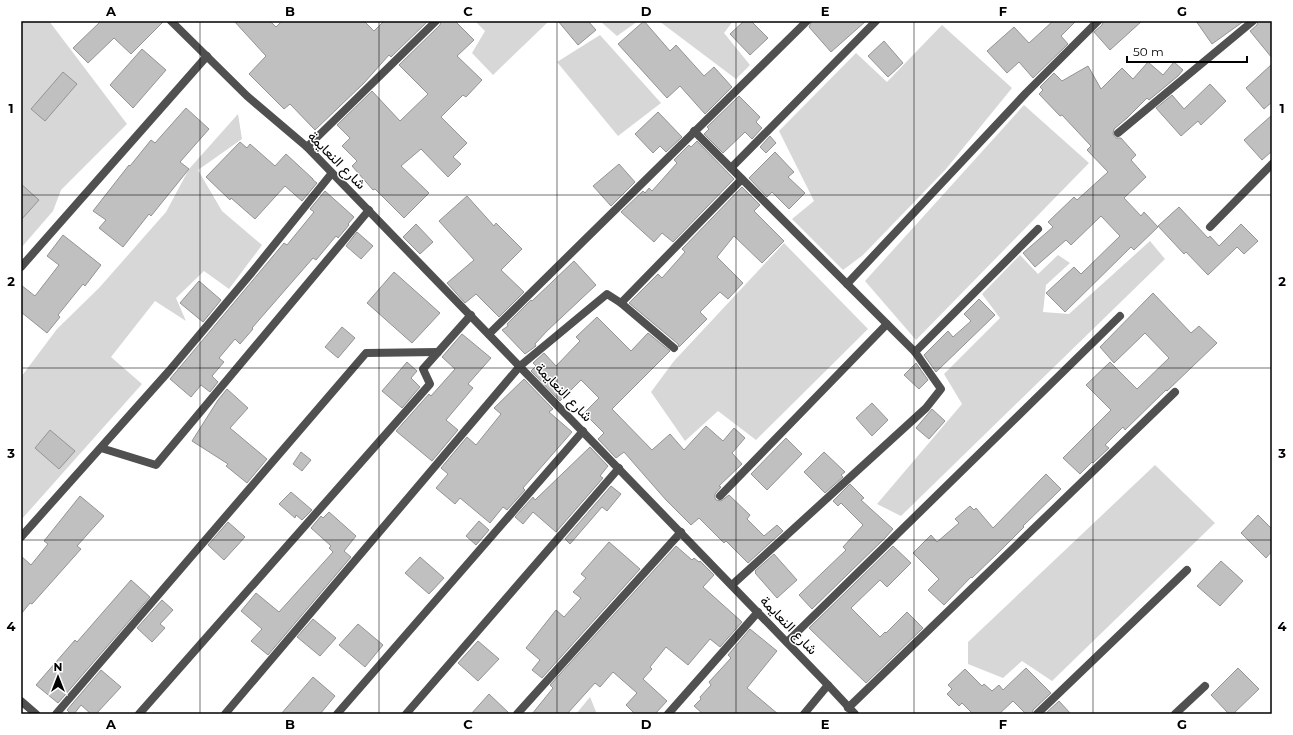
<svg xmlns="http://www.w3.org/2000/svg" width="1293" height="735" viewBox="0 0 1293 735" font-family="Montserrat,Vazirmatn,sans-serif">
	<style>
		.green { fill: #d7d7d7 }
		.building { fill: #c0c0c0; stroke: #949494 }
		.lines { fill: none; stroke-linecap: round; stroke-linejoin: round }
		.lane { stroke: #505050; stroke-width: 8 }
		.street { stroke: #505050; stroke-width: 8 }
		.grid { fill: none; stroke: #000; stroke-width: 1; stroke-opacity: 0.55 }
		.labels { text-anchor: middle; dominant-baseline: central; stroke-width: 3; stroke-linejoin: round; paint-order: stroke }
		.street-label { font-size: 14px; fill: #000; stroke: #fff }
		.neatline { fill: none; stroke: #000; stroke-width: 1.5 }
		.grid-label { font-size: 13px; text-anchor: middle; font-weight: bold; fill: #000 }
	</style>
	<rect width="100%" height="100%" fill="#fff"/>
	<g class="green">
		<polygon points="21,21 49,21 127,124 61,190 53,211 21,248"/>
		<polygon points="475,21 549,21 493,75 472,53 485,31"/>
		<polygon points="600,21 638,21 617,36"/>
		<polygon points="659,21 733,21 724,33 750,65 736,79"/>
		<polygon points="942,25 1012,88 946,169 863,255 843,270 792,219 814,201 779,131 856,53 887,82"/>
		<polygon points="600,35 661,103 618,136 557,62"/>
		<polygon points="1024,105 1089,163 916,340 865,281"/>
		<polygon points="238,114 242,139 198,170 222,211 262,245 229,289 204,271 176,298 186,321 155,301 111,357 142,384 21,520 21,377 57,329 99,288 166,212 189,169"/>
		<polygon points="1150,241 1165,259 901,516 877,504 962,404 944,374 1000,318 982,294 1020,255 1038,274 1058,255 1070,263 1046,285 1043,312 1069,314"/>
		<polygon points="784,243 868,329 756,440 718,411 685,441 651,392 674,361"/>
		<polygon points="1155,465 1215,523 1052,681 1022,661 1003,678 968,664 968,642"/>
		<polygon points="590,697 597,714 576,714"/>
	</g>
	<g class="building">
		<polygon points="101,21 164,21 131,54 114,38 88,63 73,48"/>
		<polygon points="234,21 270,21 276,27 282,21 364,21 374,31 384,21 428,21 391,57 389,55 364,83 315,130 290,104 284,109 249,74 266,56"/>
		<polygon points="441,21 455,21 474,40 457,56 482,80 466,97 463,95 441,117 467,143 453,157 461,164 448,177 421,149 401,166 429,193 404,218 375,189 373,190 352,166 357,161 342,146 350,138 337,125 372,91 400,121 428,94 399,65 440,25"/>
		<polygon points="558,21 588,21 596,30 578,45"/>
		<polygon points="644,21 670,51 676,45 704,76 714,67 732,87 705,114 680,86 667,98 618,44"/>
		<polygon points="744,21 751,21 768,38 750,55 730,34"/>
		<polygon points="812,21 866,21 831,52 809,27"/>
		<polygon points="1053,21 1076,21 1061,36 1068,44 1033,78 1019,62 1007,73 987,51 1014,27 1029,43"/>
		<polygon points="1103,21 1142,21 1110,50 1094,32 1102,25"/>
		<polygon points="1196,21 1244,21 1212,44"/>
		<polygon points="1258,21 1272,21 1272,58 1250,31 1257,25"/>
		<polygon points="884,41 903,63 888,77 868,56"/>
		<polygon points="142,49 166,70 133,108 110,85"/>
		<polygon points="1148,62 1163,75 1174,62 1183,70 1178,76 1149,100 1147,98 1127,118 1114,129 1113,134 1116,138 1121,138 1136,155 1131,160 1146,177 1124,198 1141,216 1144,212 1158,227 1134,250 1131,247 1065,312 1046,293 1074,267 1081,274 1120,236 1101,216 1071,245 1066,240 1035,267 1023,253 1053,227 1048,222 1074,197 1077,200 1108,172 1087,150 1091,146 1062,115 1060,116 1039,94 1043,90 1040,87 1054,73 1062,81 1088,66 1101,89 1122,68 1133,79"/>
		<polygon points="1272,64 1272,102 1264,109 1246,88"/>
		<polygon points="63,72 77,84 45,121 31,109"/>
		<polygon points="1210,84 1226,101 1201,125 1198,121 1181,136 1156,108 1172,95 1184,109"/>
		<polygon points="739,96 760,117 756,122 762,128 752,139 745,132 723,153 704,134 709,129 707,127"/>
		<polygon points="186,108 209,129 180,162 189,169 151,216 149,214 123,247 99,228 106,220 93,211 129,165 130,166 151,140 155,143"/>
		<polygon points="658,112 682,137 666,152 660,146 653,153 635,134"/>
		<polygon points="1272,115 1272,151 1262,160 1244,140"/>
		<polygon points="770,136 776,143 766,153 760,147"/>
		<polygon points="697,141 734,179 673,242 662,233 654,242 621,212 643,191 645,193 649,188 652,191 677,163 674,160 689,145 691,147"/>
		<polygon points="240,142 247,148 250,144 275,166 286,154 313,179 313,180 317,183 302,201 285,186 255,219 231,198 230,200 206,177"/>
		<polygon points="775,152 794,172 788,177 805,193 789,209 772,192 767,197 749,178"/>
		<polygon points="619,164 635,182 611,206 593,186"/>
		<polygon points="21,184 39,200 21,220"/>
		<polygon points="742,187 760,205 754,211 784,241 762,263 734,236 717,257 743,283 728,299 720,292 700,312 707,319 679,347 678,344 629,303 658,274 662,278 685,252 682,249"/>
		<polygon points="325,191 354,217 348,224 349,225 338,238 336,236 316,260 313,258 252,328 253,329 240,344 235,339 219,358 224,362 212,376 218,382 210,392 201,385 191,397 170,379 284,243 287,245 314,212 310,209"/>
		<polygon points="467,196 494,226 496,223 522,249 501,270 524,292 499,317 476,294 465,303 447,283 474,260 439,221"/>
		<polygon points="1179,207 1208,238 1210,236 1219,246 1241,224 1258,241 1244,254 1237,247 1208,275 1186,252 1184,254 1158,226"/>
		<polygon points="416,224 433,242 420,254 403,237"/>
		<polygon points="357,232 373,246 361,259 346,246"/>
		<polygon points="63,235 101,265 85,286 83,284 58,315 60,317 47,333 21,312 21,285 35,296 59,265 47,256"/>
		<polygon points="574,261 596,285 547,331 535,344 536,346 525,354 502,330 508,326 507,324 531,300 532,301"/>
		<polygon points="394,272 440,313 412,343 367,303"/>
		<polygon points="199,281 221,300 203,322 180,303"/>
		<polygon points="1153,293 1191,333 1199,326 1217,343 1167,391 1166,390 1125,430 1123,427 1105,445 1109,448 1093,463 1092,462 1080,474 1063,458 1111,410 1086,385 1110,362 1137,389 1169,358 1145,333 1114,363 1100,347"/>
		<polygon points="979,299 995,315 936,372 924,355 948,331 953,337 971,321 964,314"/>
		<polygon points="597,317 631,351 648,333 670,351 612,409 652,450 670,434 684,450 706,426 723,441 734,428 745,438 732,453 742,464 719,486 721,487 715,494 715,498 716,500 721,501 729,495 750,515 747,519 764,536 777,525 783,531 748,563 726,541 724,543 699,518 691,525 666,500 624,452 616,458 598,439 604,433 584,413 599,398 581,380 560,401 531,371 536,366 533,363 544,353 556,366 580,341 576,337"/>
		<polygon points="342,327 355,338 338,358 325,347"/>
		<polygon points="462,334 491,358 468,384 473,388 446,420 458,430 432,461 396,431 429,394 431,396 455,369 442,357"/>
		<polygon points="407,362 417,371 411,378 420,387 402,408 382,391"/>
		<polygon points="916,363 928,380 919,389 904,375"/>
		<polygon points="524,379 553,409 549,412 572,432 523,488 525,490 507,510 503,507 490,523 460,498 455,504 436,488 448,474 441,468 467,437 476,445 501,414 494,408"/>
		<polygon points="227,389 248,408 230,428 267,459 247,483 226,466 228,464 192,441 218,400"/>
		<polygon points="872,403 888,420 872,436 856,418"/>
		<polygon points="932,409 945,421 929,439 916,428"/>
		<polygon points="50,430 75,451 59,469 35,448"/>
		<polygon points="786,438 802,454 767,490 751,474"/>
		<polygon points="590,447 608,466 600,476 603,478 556,532 533,512 523,524 515,517 533,497 535,500"/>
		<polygon points="301,452 311,460 302,471 293,464"/>
		<polygon points="824,452 845,472 841,475 843,477 825,493 804,472"/>
		<polygon points="1046,474 1061,489 1023,526 1024,527 998,553 972,578 971,577 944,605 928,590 939,579 913,553 931,535 937,542 959,523 955,519 970,506 974,510 976,508 993,528"/>
		<polygon points="850,484 864,498 861,500 893,529 885,538 812,609 799,595 846,550 843,547 863,525 841,503 838,506 833,501"/>
		<polygon points="611,486 621,494 607,511 602,507 570,544 565,539"/>
		<polygon points="291,492 312,510 302,520 296,515 295,518 279,504"/>
		<polygon points="80,496 104,516 77,546 81,549 32,604 30,603 21,614 21,556 31,565 48,544 44,541"/>
		<polygon points="329,512 356,536 344,551 351,557 268,655 251,641 262,629 241,611 256,593 279,612 333,552 329,548 331,546 311,528 321,516 323,518"/>
		<polygon points="1258,515 1272,529 1272,551 1266,558 1241,533"/>
		<polygon points="479,521 489,530 476,545 466,536"/>
		<polygon points="228,522 245,537 224,560 208,545"/>
		<polygon points="609,542 640,569 542,678 532,670 540,660 526,648 556,610 564,617 581,598 573,592 586,578 581,574"/>
		<polygon points="676,546 692,560 694,558 699,562 700,561 714,575 703,587 742,622 720,647 710,639 688,665 666,647 650,667 652,669 643,679 667,701 655,714 635,714 626,705 637,693 613,672 600,687 595,683 567,714 532,714 553,688 550,685"/>
		<polygon points="893,546 911,563 887,587 880,580 851,608 880,637 885,632 886,633 907,612 923,628 866,683 809,628"/>
		<polygon points="774,554 797,580 777,598 755,573 756,572 755,571"/>
		<polygon points="420,557 444,578 429,594 405,573"/>
		<polygon points="1221,561 1243,581 1220,606 1197,586"/>
		<polygon points="131,580 150,597 58,703 36,685 75,640 77,642"/>
		<polygon points="162,600 173,610 160,624 165,628 152,642 137,628"/>
		<polygon points="313,619 336,638 320,656 297,637"/>
		<polygon points="358,624 383,645 365,667 339,645"/>
		<polygon points="750,629 777,651 747,688 778,714 703,714 694,706 701,699 700,697 711,685 709,682 731,658 728,655"/>
		<polygon points="478,641 499,659 478,681 458,663"/>
		<polygon points="1026,668 1051,693 1033,710 1032,714 1026,714 1013,701 999,714 973,714 962,703 959,706 947,694 952,689 948,685 965,669 982,686 984,684 992,691 999,685 1003,690"/>
		<polygon points="1238,668 1259,689 1233,714 1229,714 1211,695"/>
		<polygon points="101,670 121,687 96,714 91,714 81,705 74,714 71,714 67,710"/>
		<polygon points="313,677 335,696 320,714 281,714"/>
		<polygon points="489,694 510,714 471,714"/>
		<polygon points="1059,701 1071,714 1045,714"/>
	</g>
	<g class="lines">
		<g class="lane">
			<polyline points="1118,133 1253,21"/>
			<polyline points="720,496 887,324"/>
			<polyline points="337,714 583,431"/>
			<polyline points="406,714 619,468"/>
			<polyline points="1175,714 1205,686"/>
		</g>
		<g class="street">
			<polyline points="171,21 247,96 307,147 828,685 855,714"/>
			<polyline points="694,131 915,352 941,389 926,408 732,585"/>
			<polyline points="307,147 436,21"/>
			<polyline points="731,168 876,21"/>
			<polyline points="1210,227 1272,164"/>
			<polyline points="21,267 207,56"/>
			<polyline points="847,284 1026,93 1098,21"/>
			<polyline points="621,303 674,348"/>
			<polyline points="489,334 807,21"/>
			<polyline points="915,352 1038,229"/>
			<polyline points="101,448 156,465 369,210"/>
			<polyline points="21,537 169,371 253,271 332,173"/>
			<polyline points="787,642 1120,316"/>
			<polyline points="21,701 36,714"/>
			<polyline points="848,708 1175,392"/>
			<polyline points="56,714 366,353 438,352"/>
			<polyline points="139,714 430,384 423,369 471,315"/>
			<polyline points="225,714 520,366 607,294 621,303 742,179"/>
			<polyline points="517,714 681,532"/>
			<polyline points="668,714 758,612"/>
			<polyline points="804,714 828,685"/>
			<polyline points="1037,714 1187,570"/>
		</g>
	</g>
	<path class="grid" d="M200 21V714M379 21V714M557 21V714M736 21V714M914 21V714M1093 21V714M21 195H1272M21 368H1272M21 540H1272"/>
	<g class="labels">
		<g class="street-label">
			<text transform="translate(337 160) rotate(45)">شارع النعايمة</text>
			<text transform="translate(564 392) rotate(46)">شارع النعايمة</text>
			<text transform="translate(789 625) rotate(46)">شارع النعايمة</text>
		</g>
	</g>
	<rect width="1293" height="735" fill="none" stroke="#ffffff" stroke-width="44"/>
	<g transform="translate(58 677)" stroke="#ffffff" stroke-width="3" paint-order="stroke">
	<path d="M0-3L7 15L0 10L-7 15Z" fill="#000000"/>
	<text y="-6" font-size="11" font-weight="bold" text-anchor="middle" fill="#000000">N</text>
	</g>
	<path d="M1127 56v6h120v-6" fill="none" stroke="#000000" stroke-width="2"/>
	<text x="1133" y="56" font-size="12" fill="#000000" stroke="#ffffff" stroke-width="3" paint-order="stroke">50 m</text>
	<rect x="22" y="22" width="1249" height="691" class="neatline"/>
	<g class="grid-label">
		<text x="111" y="16">A</text>
		<text x="290" y="16">B</text>
		<text x="468" y="16">C</text>
		<text x="646" y="16">D</text>
		<text x="825" y="16">E</text>
		<text x="1003" y="16">F</text>
		<text x="1182" y="16">G</text>
		<text x="11" y="113">1</text>
		<text x="1282" y="113">1</text>
		<text x="11" y="286">2</text>
		<text x="1282" y="286">2</text>
		<text x="11" y="458">3</text>
		<text x="1282" y="458">3</text>
		<text x="11" y="631">4</text>
		<text x="1282" y="631">4</text>
		<text x="111" y="729">A</text>
		<text x="290" y="729">B</text>
		<text x="468" y="729">C</text>
		<text x="646" y="729">D</text>
		<text x="825" y="729">E</text>
		<text x="1003" y="729">F</text>
		<text x="1182" y="729">G</text>
	</g>
</svg>
